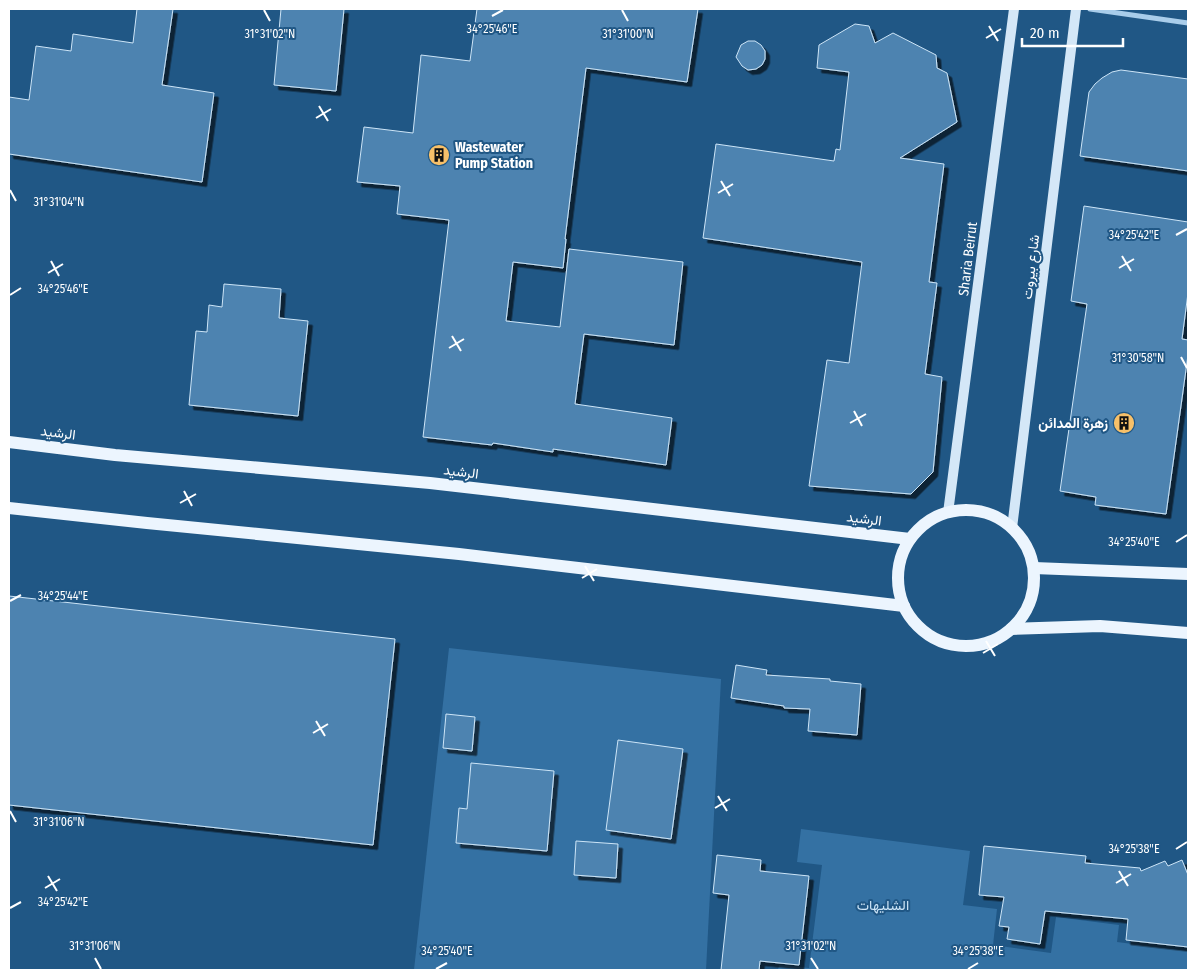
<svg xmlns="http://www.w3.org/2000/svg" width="1197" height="979" viewBox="0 0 1197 979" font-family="'Fira Sans Condensed',Vazirmatn,sans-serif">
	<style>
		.green { fill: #3471a3 }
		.building { fill: #4d83b0; stroke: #cde5f7; filter: url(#shadow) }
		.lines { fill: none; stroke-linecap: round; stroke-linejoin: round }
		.street { stroke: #a9cdea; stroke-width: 5 }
		.secondary { stroke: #d4e7f7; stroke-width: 10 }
		.primary { stroke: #ecf5fe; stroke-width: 12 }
		.ticks { fill: none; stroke: #fff; stroke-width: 2 }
		.labels { text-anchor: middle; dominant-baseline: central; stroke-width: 4; stroke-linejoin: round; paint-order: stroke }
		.poi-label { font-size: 14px; font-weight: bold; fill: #fff; stroke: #205785; text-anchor: start }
		.street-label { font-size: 14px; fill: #fff; stroke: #205785 }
		.park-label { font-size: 14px; fill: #cde5f7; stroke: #205785 }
		.ticks-label { font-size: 12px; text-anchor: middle; fill: #fff; stroke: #205785; stroke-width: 4; stroke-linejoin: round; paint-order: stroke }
	</style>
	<defs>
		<filter id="shadow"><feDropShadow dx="4.5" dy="4.5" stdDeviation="0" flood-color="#0009"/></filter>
	</defs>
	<rect width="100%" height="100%" fill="#205785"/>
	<g class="green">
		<polygon points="449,648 721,679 706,970 414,970"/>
		<polygon points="801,829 970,851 963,905 997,909 993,945 1051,953 1056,917 1119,925 1117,942 1188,951 1188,970 778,970 779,965 809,968 822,865 797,862"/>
	</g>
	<g class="building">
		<polygon points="137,9 173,9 162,85 214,93 202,182 9,154 9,97 29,100 36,46 71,51 73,34 133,43"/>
		<polygon points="281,9 344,9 336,91 274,85"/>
		<polygon points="477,9 698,9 687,82 586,68 565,239 566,239 563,268 513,262 506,321 560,327 569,249 683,262 674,345 584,334 575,404 672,418 666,465 553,449 553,452 493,443 492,445 423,437 449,220 397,214 400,186 357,182 364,127 413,133 421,55 470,61"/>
		<polygon points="855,24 869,26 875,43 893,33 936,55 937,68 947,73 957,122 900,158 944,164 929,282 937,283 925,374 942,377 933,472 911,494 809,486 827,360 849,363 862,262 703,238 716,144 834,161 836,149 840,150 849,72 817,68 819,45"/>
		<polygon points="748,41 755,41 761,45 765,51 765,59 762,65 756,69 748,70 742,66 736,57 741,45"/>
		<polygon points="1121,70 1188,79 1188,171 1080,156 1089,92 1095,84 1102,78 1112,72"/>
		<polygon points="1084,206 1188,222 1188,293 1182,339 1188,340 1188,355 1166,514 1095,505 1096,497 1060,491 1087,304 1071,301"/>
		<polygon points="224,284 281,289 279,318 308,321 298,416 189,405 196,331 207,332 209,305 222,307"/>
		<polygon points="9,596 395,639 373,845 9,805"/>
		<polygon points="736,665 767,670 766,675 830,679 830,681 861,684 857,735 808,731 810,709 784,708 784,706 731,698"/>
		<polygon points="446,714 475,717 472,751 443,748"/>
		<polygon points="618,740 683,749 671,839 606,830"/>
		<polygon points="471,763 554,771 547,851 456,843 459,808 467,809"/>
		<polygon points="576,841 618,844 616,878 574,875"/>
		<polygon points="984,846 1086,856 1085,863 1140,868 1141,871 1165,861 1168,866 1182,860 1188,875 1188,947 1126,940 1128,919 1045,911 1040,944 1007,939 1009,927 999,926 1004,897 979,895"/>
		<polygon points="717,855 761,860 760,871 809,876 799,965 760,961 759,970 721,970 729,895 713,893"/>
	</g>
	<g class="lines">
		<polyline class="street" points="1090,9 1188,23"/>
		<g class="secondary">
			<polyline points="948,513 1014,9"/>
			<polyline points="1012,528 1076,9"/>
		</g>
		<g class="primary">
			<polyline points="9,442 115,455 430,483 910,539"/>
			<polyline points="9,508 147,523 459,554 904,606"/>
			<circle cx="966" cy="578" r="68"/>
			<polyline points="1034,568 1188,574"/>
			<polyline points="1011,629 1100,626 1188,633"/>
		</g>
	</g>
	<path class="ticks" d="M264 10 270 21M622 10 628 21M492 16 503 10M989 26 998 41M986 38 1001 29M319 106 328 121M316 118 331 109M721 181 730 196M10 190 16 201M718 193 733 184M1176 235 1187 229M1122 256 1131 271M51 261 59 276M1119 268 1134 259M48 273 63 264M10 295 21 288M452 336 461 351M449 348 464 339M1181 357 1187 368M854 411 862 426M850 423 866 414M184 491 192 506M180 503 196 494M1176 542 1187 535M585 566 594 581M582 578 597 569M10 601 21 595M986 641 995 656M983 653 998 644M316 721 325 736M313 733 328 724M718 796 727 811M715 808 730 799M10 811 16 822M1176 849 1187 842M1119 871 1128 886M48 876 57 891M1116 883 1131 874M45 888 60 879M10 908 21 902M95 958 101 969M811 958 818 969M436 969 447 963M968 969 978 963"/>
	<defs>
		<g id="building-disc" transform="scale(1.125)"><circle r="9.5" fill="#f7c069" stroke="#205785"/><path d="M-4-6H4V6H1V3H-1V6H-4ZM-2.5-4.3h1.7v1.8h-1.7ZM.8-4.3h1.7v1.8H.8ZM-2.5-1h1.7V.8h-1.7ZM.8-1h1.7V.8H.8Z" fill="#111"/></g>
	</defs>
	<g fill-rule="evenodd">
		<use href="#building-disc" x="439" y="155"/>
		<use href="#building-disc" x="1124" y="423"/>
	</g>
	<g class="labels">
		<g class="poi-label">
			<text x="455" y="147">Wastewater<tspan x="455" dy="16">Pump Station</tspan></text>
			<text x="1108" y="423" text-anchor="end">زهرة المدائن</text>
		</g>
		<g class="street-label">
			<text transform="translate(968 259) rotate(-83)">Sharia Beirut</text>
			<text transform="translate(1031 267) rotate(-83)">شارع بيروت</text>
			<text transform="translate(58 433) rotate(7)">الرشيد</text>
			<text transform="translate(461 472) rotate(7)">الرشيد</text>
			<text transform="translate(864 519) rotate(7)">الرشيد</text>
		</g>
		<g class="park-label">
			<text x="883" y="905">الشليهات</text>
		</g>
	</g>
	<g class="ticks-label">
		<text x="492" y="33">34°25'46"E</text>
		<text x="270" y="38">31°31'02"N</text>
		<text x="628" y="38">31°31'00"N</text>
		<text x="59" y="206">31°31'04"N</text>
		<text x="1134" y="239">34°25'42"E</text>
		<text x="63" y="293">34°25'46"E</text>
		<text x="1138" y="362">31°30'58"N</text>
		<text x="1134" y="546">34°25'40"E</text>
		<text x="63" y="600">34°25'44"E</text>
		<text x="59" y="826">31°31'06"N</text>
		<text x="1134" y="853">34°25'38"E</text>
		<text x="63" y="906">34°25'42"E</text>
		<text x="95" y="950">31°31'06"N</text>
		<text x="811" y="950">31°31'02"N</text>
		<text x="447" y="955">34°25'40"E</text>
		<text x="978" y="955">34°25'38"E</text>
	</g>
	<rect width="1197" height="979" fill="none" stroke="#ffffff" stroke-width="20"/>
	<path d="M1022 38v8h101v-8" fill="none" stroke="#ffffff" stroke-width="2.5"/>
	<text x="1030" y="38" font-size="15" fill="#ffffff" stroke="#205785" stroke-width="4" paint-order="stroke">20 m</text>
</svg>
